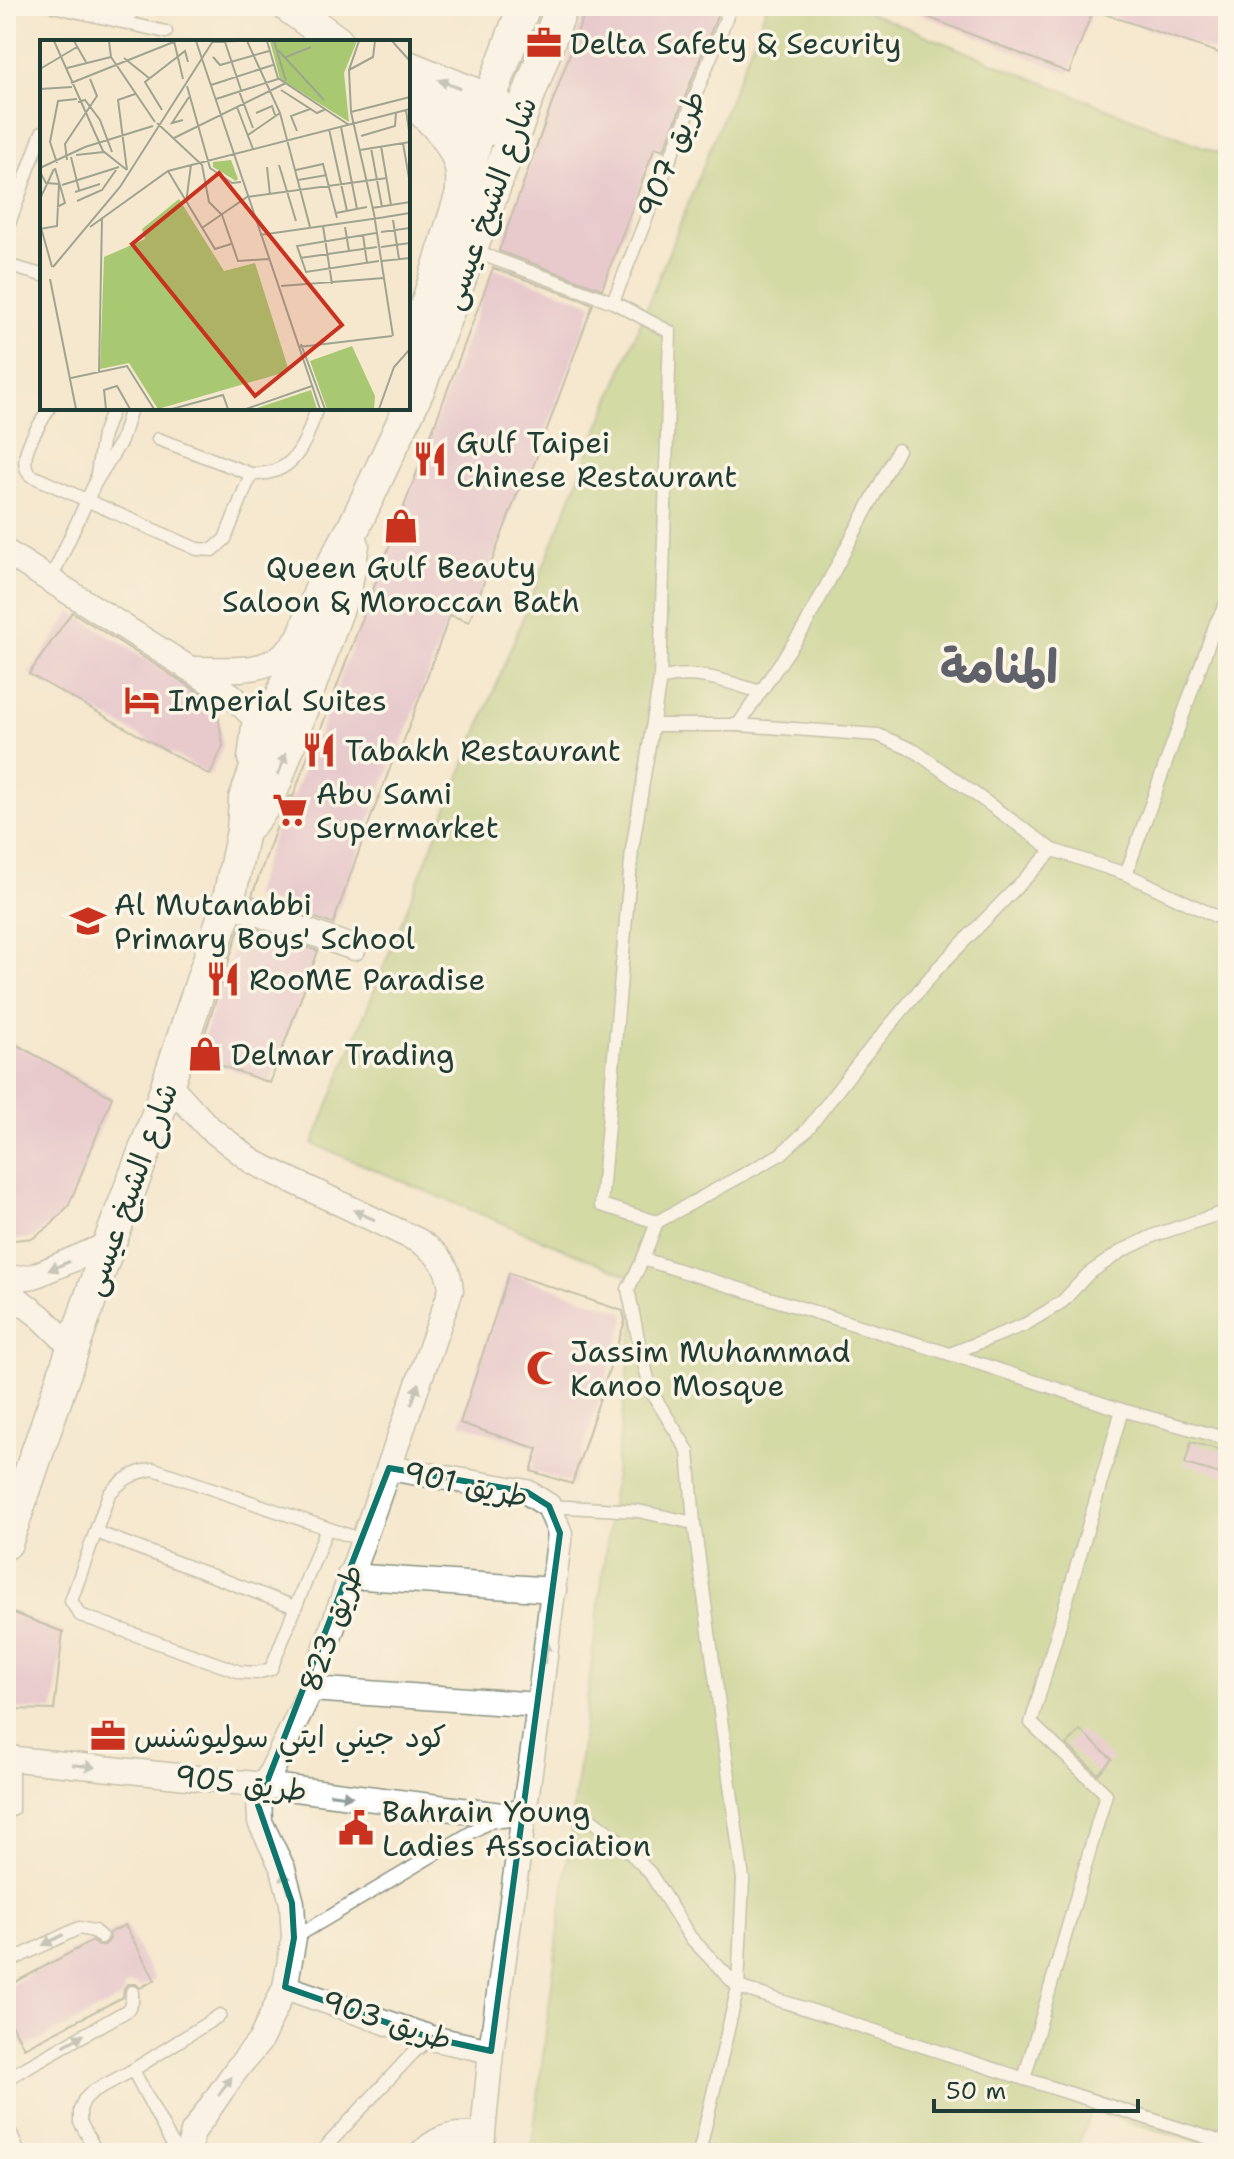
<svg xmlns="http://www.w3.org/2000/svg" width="1234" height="2159" viewBox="0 0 1234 2159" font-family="'Shantell Sans','Playpen Sans Arabic',sans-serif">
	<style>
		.green { fill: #a8c971; stroke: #648352; stroke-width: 2 }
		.building { fill: #d7a7cd }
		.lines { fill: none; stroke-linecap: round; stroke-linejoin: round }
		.service-casing { stroke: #8a9281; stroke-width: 15 }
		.minor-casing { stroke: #8a9281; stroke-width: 27 }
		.tertiary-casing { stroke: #8a9281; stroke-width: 35 }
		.service { stroke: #fff; stroke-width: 12 }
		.minor { stroke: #fff; stroke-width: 24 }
		.tertiary { stroke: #fff; stroke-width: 32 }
		.oneway { fill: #8f9e9a }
		.marked { fill: none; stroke: #0f766e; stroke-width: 6; stroke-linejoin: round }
		.labels { text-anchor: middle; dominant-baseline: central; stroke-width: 7; stroke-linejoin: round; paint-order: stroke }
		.poi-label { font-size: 30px; fill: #1f3d34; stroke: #fcf5e5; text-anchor: start }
		.street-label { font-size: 30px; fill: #1f3d34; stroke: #fcf5e5 }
		.town-label { font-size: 46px; font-weight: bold; fill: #5f626a; stroke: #fcf5e5 }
		.inset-road { fill: none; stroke: #9fa490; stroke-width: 2 }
		.view { fill: #c8321e; fill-opacity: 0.15; stroke: #c8321e; stroke-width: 4 }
		.inset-edge { fill: none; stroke: #1f3d34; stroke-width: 4 }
	</style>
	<rect width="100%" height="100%" fill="#fcf5e5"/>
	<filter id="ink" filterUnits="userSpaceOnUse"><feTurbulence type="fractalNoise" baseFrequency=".0125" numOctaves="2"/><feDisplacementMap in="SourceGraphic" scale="16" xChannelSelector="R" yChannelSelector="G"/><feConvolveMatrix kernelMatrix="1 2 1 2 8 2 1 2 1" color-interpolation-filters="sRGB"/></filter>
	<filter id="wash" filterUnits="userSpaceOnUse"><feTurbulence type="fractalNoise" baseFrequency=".006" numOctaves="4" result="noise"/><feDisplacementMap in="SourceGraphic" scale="32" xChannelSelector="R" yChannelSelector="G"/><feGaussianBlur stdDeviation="1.8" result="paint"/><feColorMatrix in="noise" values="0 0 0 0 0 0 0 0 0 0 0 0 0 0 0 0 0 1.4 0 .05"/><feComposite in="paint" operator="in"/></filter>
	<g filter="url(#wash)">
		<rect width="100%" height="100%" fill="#f5e8ce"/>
		<polygon class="green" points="767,6 853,6 1228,157 1228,2149 1091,2112 1075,2153 531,2153 639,1280 313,1144"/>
		<g id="blocks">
			<g class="building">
				<polygon points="587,6 721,6 664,150 655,147 602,289 499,251"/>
				<polygon points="900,6 1228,6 1228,56 1093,10 1069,73"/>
				<polygon points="493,268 593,304 530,475 525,473 469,622 450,615 397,759 394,758 370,820 333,924 252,896 283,809 290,796 293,797 315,736 318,737"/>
				<polygon points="72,612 208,698 218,714 223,746 210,775 29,674"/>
				<polygon points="241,924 318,951 270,1083 197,1057"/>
				<polygon points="6,1039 112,1097 69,1205 52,1224 33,1238 6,1241"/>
				<polygon points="509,1273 623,1311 625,1321 572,1484 531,1471 538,1449 460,1423"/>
				<polygon points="1191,1442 1228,1452 1228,1476 1185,1464"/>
				<polygon points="6,1610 63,1632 54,1710 13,1709 6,1700"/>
				<polygon points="1080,1730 1112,1759 1098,1774 1067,1745"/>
				<polygon points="125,1925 155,1980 140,1988 136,1984 128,1984 124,1988 123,1997 24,2048 6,2013 6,1987 92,1941 99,1946 105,1945 110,1939 109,1933"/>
			</g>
		</g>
	</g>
	<g filter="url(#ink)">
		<use href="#blocks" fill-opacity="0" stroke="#8a9281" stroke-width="2"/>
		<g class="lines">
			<g class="service-casing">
				<g id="service">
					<polyline points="53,6 166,32"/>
					<polyline points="127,21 135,6"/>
					<polyline points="6,232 42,132"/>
					<polyline points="473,251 613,302"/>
					<polyline points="6,265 42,275"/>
					<path d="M49 408C39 427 15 457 30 475L197 549 213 550 225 539 251 474"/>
					<path d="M158 439 251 474C296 476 305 443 317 408"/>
					<polyline points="96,480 103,435 113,408"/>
					<polyline points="51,579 95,483 121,441 131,408"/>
					<path d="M660 679C696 669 725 681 760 692"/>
					<polyline points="655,725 738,725 878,735 915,751 1053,850 1126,874 1228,922"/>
					<polyline points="738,725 804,628 898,450"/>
					<polyline points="1126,874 1216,623 1228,600"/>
					<polyline points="657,1222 781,1154 806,1131 860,1061 937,969 1053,850"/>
					<polyline points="643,1259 657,1222 601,1205 632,850 660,679 670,332 613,302 731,6"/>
					<polyline points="950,1354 1026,1324 1062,1302 1088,1274 1122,1251 1155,1235 1228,1211"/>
					<polyline points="549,1506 638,1511 694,1523 743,1879 738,1987 699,2153"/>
					<polyline points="694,1523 688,1451 651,1391 639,1343 628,1289 643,1259 950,1354 1122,1410 1228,1439"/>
					<path d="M327 1528 271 1669 256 1673 240 1672 80 1615 71 1601 109 1494C123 1479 134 1472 154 1469L362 1540"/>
					<polyline points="96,1532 295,1607"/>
					<polyline points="12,1758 12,1810"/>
					<polyline points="523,1812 561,1810 587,1816 617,1839 650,1873 690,1937 738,1987 1228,2144"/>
					<polyline points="294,1938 497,1817"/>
					<polyline points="6,1963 79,1928 94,1931 101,1937"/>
					<polyline points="133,2070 177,2153"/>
					<polyline points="6,2079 128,2010 132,2002 132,1992"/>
					<polyline points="1024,2079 1106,1794 1031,1723 1122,1410"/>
					<polyline points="97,2153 80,2122 80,2110 84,2100 92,2092 133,2070 220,2015"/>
					<polyline points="320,2153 413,2053 431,2038"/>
				</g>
			</g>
			<g class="minor-casing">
				<g id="minor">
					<polyline points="6,552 231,695 255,718 250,759"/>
					<path d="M192 669C237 668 273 678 300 635"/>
					<polyline points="228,903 354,948"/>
					<path d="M168 1083 207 1126 253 1162 419 1241C439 1254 449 1266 451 1290L311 1689 259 1797 260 1822 283 1869 292 1903 294 1938 285 1987 260 2041 236 2070 193 2132 188 2153"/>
					<polyline points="6,1280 34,1276 109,1244"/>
					<polyline points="6,1290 41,1317 73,1348"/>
					<polyline points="389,1468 527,1492 549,1506 560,1533 537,1721 491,2051 481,2153"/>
					<polyline points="349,1576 554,1590"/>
					<polyline points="311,1689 539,1705"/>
					<polyline points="6,1758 264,1785 501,1815 523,1812"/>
					<polyline points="285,1987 431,2038 491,2051"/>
					<polyline points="6,2137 12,2153"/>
					<path d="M422 2153C439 2135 460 2132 483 2137"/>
				</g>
			</g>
			<g class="tertiary-casing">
				<g id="tertiary">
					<polyline points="288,6 337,42"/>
					<polyline points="408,67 489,100 505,110"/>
					<polyline points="408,91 480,125 500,130"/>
					<path d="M414 104C439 124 466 153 462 188"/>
					<polyline points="413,349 461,196 480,125 524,6"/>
					<polyline points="248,826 263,807 275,783 346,585 353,545"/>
					<polyline points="6,1543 109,1244 150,1137 228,903 243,831 245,799 324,580 353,529 419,388 562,6"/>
				</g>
			</g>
			<use href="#service" class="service"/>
			<use href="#minor" class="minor"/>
			<use href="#tertiary" class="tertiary"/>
		</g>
		<defs><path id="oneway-solid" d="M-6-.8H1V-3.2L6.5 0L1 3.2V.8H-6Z" transform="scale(2)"/></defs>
		<g class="oneway">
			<use href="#oneway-solid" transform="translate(449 84) rotate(-158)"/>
			<use href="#oneway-solid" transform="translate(282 764) rotate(-70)"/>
			<use href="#oneway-solid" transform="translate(364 1215) rotate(-155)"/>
			<use href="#oneway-solid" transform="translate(59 1266) rotate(157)"/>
			<use href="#oneway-solid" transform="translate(415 1394) rotate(-71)"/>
			<use href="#oneway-solid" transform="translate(546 1652) rotate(-82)"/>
			<use href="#oneway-solid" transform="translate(84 1766) rotate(6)"/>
			<use href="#oneway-solid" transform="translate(341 1795) rotate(7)"/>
			<use href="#oneway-solid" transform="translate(286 1882) rotate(-105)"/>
			<use href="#oneway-solid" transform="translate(53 1940) rotate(153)"/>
			<use href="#oneway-solid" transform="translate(74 2040) rotate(-29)"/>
			<use href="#oneway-solid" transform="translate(225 2086) rotate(-55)"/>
		</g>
	</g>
	<path d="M0 0H1234V2159H0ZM389 1468 527 1492 549 1506 560 1533 491 2051 431 2038 285 1987 294 1938 292 1903 258 1805Z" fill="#f5e8ce" fill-opacity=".55" fill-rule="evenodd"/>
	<path class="marked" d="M389 1468 527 1492 549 1506 560 1533 491 2051 431 2038 285 1987 294 1938 292 1903 258 1805Z"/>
	<defs>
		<g id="office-bare" transform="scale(2.76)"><path d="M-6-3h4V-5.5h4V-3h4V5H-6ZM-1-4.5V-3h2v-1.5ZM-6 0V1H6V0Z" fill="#c8321e" stroke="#fcf5e5" stroke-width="2.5" paint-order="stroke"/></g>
		<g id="restaurant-bare" transform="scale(2.76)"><path d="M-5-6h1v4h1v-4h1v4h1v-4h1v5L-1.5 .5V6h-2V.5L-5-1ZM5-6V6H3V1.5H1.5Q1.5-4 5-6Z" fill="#c8321e" stroke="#fcf5e5" stroke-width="2.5" paint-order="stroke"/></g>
		<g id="shop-bare" transform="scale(2.76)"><path d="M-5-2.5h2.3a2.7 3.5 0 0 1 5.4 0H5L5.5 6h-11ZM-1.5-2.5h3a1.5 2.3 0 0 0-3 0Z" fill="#c8321e" stroke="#fcf5e5" stroke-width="2.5" paint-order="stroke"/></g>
		<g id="hotel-bare" transform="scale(2.76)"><path d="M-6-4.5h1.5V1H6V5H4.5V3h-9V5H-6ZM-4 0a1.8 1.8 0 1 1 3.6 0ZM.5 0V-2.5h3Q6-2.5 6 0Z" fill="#c8321e" stroke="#fcf5e5" stroke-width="2.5" paint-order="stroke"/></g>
		<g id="supermarket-bare" transform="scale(2.76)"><path d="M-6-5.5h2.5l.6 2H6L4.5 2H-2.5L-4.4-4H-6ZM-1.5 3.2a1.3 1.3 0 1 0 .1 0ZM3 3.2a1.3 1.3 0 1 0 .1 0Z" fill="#c8321e" stroke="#fcf5e5" stroke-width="2.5" paint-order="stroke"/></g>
		<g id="school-bare" transform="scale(2.76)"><path d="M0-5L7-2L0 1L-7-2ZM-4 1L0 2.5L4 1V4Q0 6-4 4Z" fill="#c8321e" stroke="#fcf5e5" stroke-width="2.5" paint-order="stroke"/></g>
		<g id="mosque-bare" transform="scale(2.76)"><path d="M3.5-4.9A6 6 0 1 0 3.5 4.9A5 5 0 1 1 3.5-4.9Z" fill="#c8321e" stroke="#fcf5e5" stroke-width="2.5" paint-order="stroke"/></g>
		<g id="civic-bare" transform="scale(2.76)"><path d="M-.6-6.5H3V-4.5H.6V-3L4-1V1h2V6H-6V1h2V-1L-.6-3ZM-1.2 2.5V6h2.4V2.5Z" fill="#c8321e" stroke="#fcf5e5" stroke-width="2.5" paint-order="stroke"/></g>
	</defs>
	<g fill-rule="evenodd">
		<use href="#office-bare" x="544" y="43"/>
		<use href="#restaurant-bare" x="430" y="459"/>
		<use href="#shop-bare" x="401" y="526"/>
		<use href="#hotel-bare" x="142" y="700"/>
		<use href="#restaurant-bare" x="319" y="750"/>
		<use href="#supermarket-bare" x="290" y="810"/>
		<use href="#school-bare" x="88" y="921"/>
		<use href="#restaurant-bare" x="223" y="979"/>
		<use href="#shop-bare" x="205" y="1054"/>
		<use href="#mosque-bare" x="544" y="1368"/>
		<use href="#office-bare" x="108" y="1736"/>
		<use href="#civic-bare" x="356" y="1828"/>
	</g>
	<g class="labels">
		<g class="poi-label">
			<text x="570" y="43">Delta Safety &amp; Security</text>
			<text x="456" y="442">Gulf Taipei<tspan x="456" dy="34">Chinese Restaurant</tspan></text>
			<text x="401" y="567" text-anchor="middle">Queen Gulf Beauty<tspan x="401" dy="34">Saloon &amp; Moroccan Bath</tspan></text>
			<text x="168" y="700">Imperial Suites</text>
			<text x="345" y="750">Tabakh Restaurant</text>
			<text x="316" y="793">Abu Sami<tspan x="316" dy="34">Supermarket</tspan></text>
			<text x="114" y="904">Al Mutanabbi<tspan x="114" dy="34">Primary Boys' School</tspan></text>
			<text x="249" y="979">RooME Paradise</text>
			<text x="231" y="1054">Delmar Trading</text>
			<text x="570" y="1351">Jassim Muhammad<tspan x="570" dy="34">Kanoo Mosque</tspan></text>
			<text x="134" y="1736">كود جيني ايتي سوليوشنس</text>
			<text x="382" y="1811">Bahrain Young<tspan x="382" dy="34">Ladies Association</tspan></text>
		</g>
		<g class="street-label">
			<text transform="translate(671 154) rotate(-68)">طريق 907</text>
			<text transform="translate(489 203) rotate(-70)">شارع الشيخ عيسى</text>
			<text transform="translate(130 1189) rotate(-70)">شارع الشيخ عيسى</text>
			<text transform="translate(466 1484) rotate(12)">طريق 901</text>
			<text transform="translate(331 1628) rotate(-70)">طريق 823</text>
			<text transform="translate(241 1783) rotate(7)">طريق 905</text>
			<text transform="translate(387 2020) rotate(18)">طريق 903</text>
		</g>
		<g class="town-label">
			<text x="999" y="667">المنامة</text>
		</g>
	</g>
	<g transform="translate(40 40)">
		<rect width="370" height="370" fill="#f5e8ce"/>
		<path d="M230 1H317L304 33 309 82 240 39ZM191 120 198 139 196 141 173 127V122ZM139 159 184 231 215 223 249 331 118 369 89 323 60 329 64 217 105 199 102 189ZM312 306 335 356 334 369H287L270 321ZM271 350 277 369H214Z" fill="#a8c971"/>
		<path class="inset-road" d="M14 1 63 111 87 130M34 1 46 22M69 1 71 17 115 82M134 1 143 39M156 1 280 369M207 1 240 73 270 187M227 1 238 38 309 85M234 1 246 41M319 1 309 30 311 72 334 174 353 296M352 1 370 21M172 2 198 1M185 2 201 50M238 10 284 60M173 17 180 25 229 11M246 17 271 7M84 18 109 38M27 28 71 17M0 29 37 7M309 30 333 17 335 1M31 43 136 1M171 45 233 25M147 46 170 128 192 143 201 142M0 49 32 47M241 50 277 73 286 69M199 51 213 88M176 59 238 39M38 62 45 60 60 80 72 112M197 67 213 109M122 70 105 42 145 11 148 22M366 70 370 97M311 72 370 57M216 73 232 66 235 75M143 80 132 83 149 57M117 83 162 125 169 162 182 175M301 87 317 169M289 89 307 171M257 91 251 76 270 69M208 95 240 73M321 96 355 86 356 73M134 98 246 43M363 103 370 144M341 106 351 165M331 108 342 167M320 110 370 102M36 115 64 112M31 117 39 150M27 120 25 104 57 56 50 39M17 123 10 102 18 61 37 59M239 125 256 181M227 127 230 155M0 128 45 107 113 86M15 128 25 163 17 167M87 130 78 60 95 54M256 130 283 124 297 178M128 131 175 209 191 204M0 132 6 143 19 144 17 186 0 189M258 140 287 135M22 145 79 127M35 152 60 144M0 159 14 129M37 161 62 150 76 130M146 163 151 125M332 168 370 162M296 173 327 167M182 175 198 221 229 219M345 177 370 173M353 180 359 219M0 184 12 227M283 186 292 244M50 187 128 131 370 69M305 187 309 211M162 188 207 157 347 138M341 192 370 188M336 193 257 206 266 232 339 221M220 195 346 177M323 195 327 223M341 207 370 203M260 218 337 207M342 221 370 218M13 227 80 147 173 1M10 239 36 369M241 246 344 238M261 304 285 369M259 307 352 296M59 332 62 179M31 338 87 326 114 369M66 369 64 350 77 346 90 369M132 369 183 355 188 369M206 369 272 346M339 369 354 327 370 309"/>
		<path class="view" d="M179 133 302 285 215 356 92 204Z"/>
		<rect width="370" height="370" class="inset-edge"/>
	</g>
	<rect width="1234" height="2159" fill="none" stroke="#fcf5e5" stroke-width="32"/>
	<path d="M934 2099v12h204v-12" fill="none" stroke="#1f3d34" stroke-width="4"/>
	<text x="946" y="2099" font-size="24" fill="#1f3d34" stroke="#fcf5e5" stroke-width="6" paint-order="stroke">50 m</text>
</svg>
